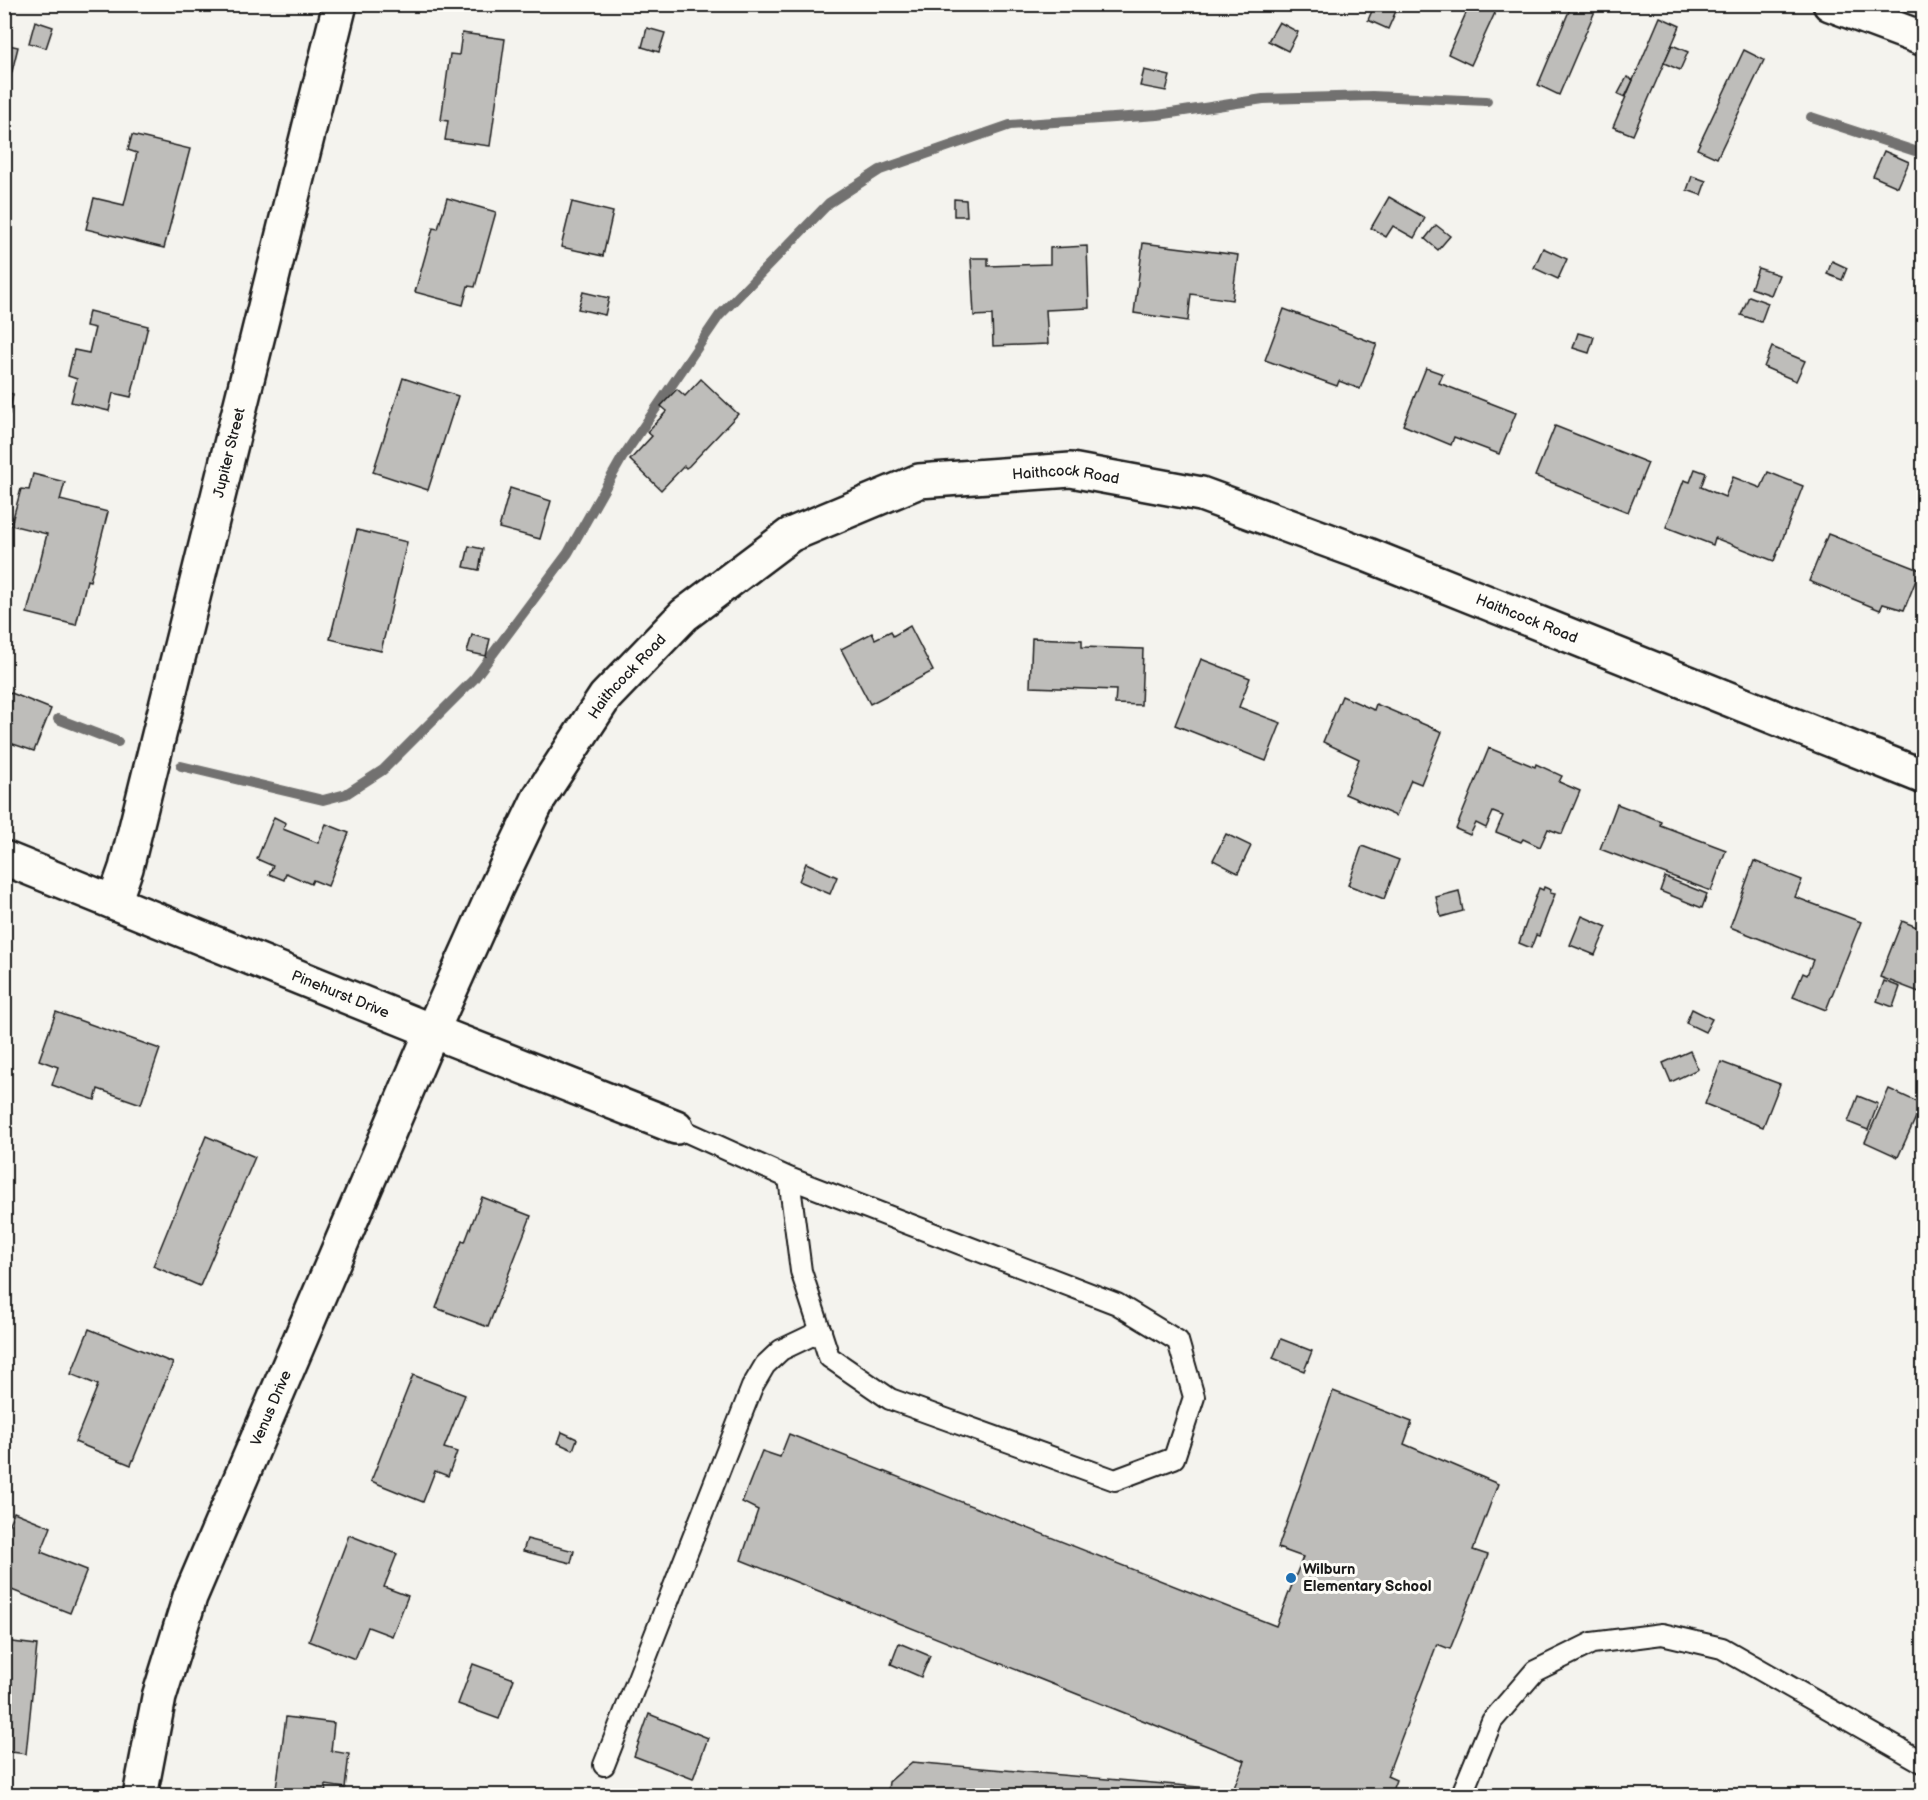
<svg xmlns="http://www.w3.org/2000/svg" width="1928" height="1800" viewBox="0 0 1928 1800" font-family="'Balsamiq Sans',sans-serif">
	<style>
		.lines { fill: none; stroke-linecap: round; stroke-linejoin: round }
		.stream { stroke: #72716f; stroke-width: 10 }
		.building { fill: #bebdba; stroke: #1c1c1c; stroke-width: 1.5 }
		.lane-casing { stroke: #1c1c1c; stroke-width: 24 }
		.street-casing { stroke: #1c1c1c; stroke-width: 38 }
		.lane { stroke: #fdfcf7; stroke-width: 20 }
		.street { stroke: #fdfcf7; stroke-width: 33 }
		.poi-dot { fill: #1f6fb2; stroke: #fdfcf7; stroke-width: 2 }
		.labels { text-anchor: middle; dominant-baseline: central; stroke-width: 6; stroke-linejoin: round; paint-order: stroke }
		.street-label { font-size: 15px; fill: #1c1c1c; stroke: #fdfcf7 }
		.poi-label { font-size: 15px; font-weight: bold; fill: #1c1c1c; stroke: #fdfcf7; text-anchor: start }
	</style>
	<rect width="100%" height="100%" fill="#f4f3ee"/>
	<filter id="ink" filterUnits="userSpaceOnUse"><feTurbulence type="fractalNoise" baseFrequency=".0167" numOctaves="2"/><feDisplacementMap in="SourceGraphic" scale="12" xChannelSelector="R" yChannelSelector="G"/><feConvolveMatrix kernelMatrix="1 2 1 2 8 2 1 2 1" color-interpolation-filters="sRGB"/></filter>
	<g filter="url(#ink)">
		<g class="lines">
			<g class="stream">
				<polyline points="1811,117 1924,154"/>
				<polyline points="58,719 118,742"/>
				<polyline points="181,766 323,800 346,794 383,770 474,679 568,553 622,458 719,316 829,203 880,170 1010,125 1158,115 1263,99 1372,96 1487,101"/>
			</g>
		</g>
		<g class="building">
			<polygon points="1375,4 1399,4 1388,29 1368,20"/>
			<polygon points="1470,4 1499,4 1471,65 1448,54"/>
			<polygon points="1572,4 1598,4 1559,95 1538,85"/>
			<polygon points="1660,17 1680,26 1633,135 1613,127"/>
			<polygon points="35,21 53,27 46,48 29,43"/>
			<polygon points="1279,22 1298,32 1288,51 1268,41"/>
			<polygon points="647,28 665,33 659,52 642,47"/>
			<polygon points="462,33 505,39 490,146 445,140 448,121 441,120 450,54 459,55"/>
			<polygon points="4,44 18,47 4,104"/>
			<polygon points="1672,45 1688,52 1680,70 1664,63"/>
			<polygon points="1744,50 1764,60 1717,158 1697,149"/>
			<polygon points="1144,70 1170,76 1166,91 1140,86"/>
			<polygon points="1627,77 1633,80 1625,97 1618,94"/>
			<polygon points="132,135 190,149 164,248 86,229 94,198 124,205 137,153 128,150"/>
			<polygon points="1884,151 1909,162 1898,187 1873,176"/>
			<polygon points="1692,176 1706,181 1701,195 1687,190"/>
			<polygon points="1389,197 1425,218 1414,238 1393,226 1386,237 1371,228"/>
			<polygon points="447,198 496,212 475,287 468,286 463,305 415,292 433,228 438,229"/>
			<polygon points="954,199 966,200 967,216 954,216"/>
			<polygon points="572,202 613,212 603,256 561,247"/>
			<polygon points="1436,225 1450,236 1438,250 1425,239"/>
			<polygon points="1143,243 1238,255 1232,300 1191,294 1188,321 1134,313"/>
			<polygon points="1087,246 1089,308 1046,310 1048,344 993,346 992,315 974,316 971,258 988,258 988,266 1050,264 1050,248"/>
			<polygon points="1543,248 1567,259 1558,279 1534,268"/>
			<polygon points="1832,261 1847,268 1842,280 1827,274"/>
			<polygon points="1758,268 1779,275 1771,295 1751,288"/>
			<polygon points="583,292 609,298 605,315 578,309"/>
			<polygon points="1749,296 1768,303 1761,322 1741,315"/>
			<polygon points="1284,309 1377,344 1360,389 1339,381 1337,386 1265,360"/>
			<polygon points="89,311 148,326 131,397 113,393 109,411 71,402 77,379 68,376 74,350 89,353 95,328 86,326"/>
			<polygon points="1578,333 1594,337 1589,353 1573,348"/>
			<polygon points="1772,347 1805,361 1796,381 1764,367"/>
			<polygon points="1426,368 1443,374 1439,383 1516,413 1499,454 1454,437 1451,445 1403,425"/>
			<polygon points="403,378 458,396 428,490 373,472"/>
			<polygon points="701,379 738,414 689,466 686,468 684,466 661,490 630,460 652,436 647,432 667,411 661,406 677,389 685,396"/>
			<polygon points="4,392 13,394 9,414 4,413"/>
			<polygon points="1555,426 1648,463 1628,512 1535,476"/>
			<polygon points="1695,469 1706,473 1701,487 1725,497 1733,477 1761,488 1768,472 1803,486 1774,561 1715,538 1713,545 1666,527 1684,480 1690,482"/>
			<polygon points="33,474 65,482 60,500 108,512 90,581 87,580 76,625 27,613 47,534 11,525 21,489 29,490"/>
			<polygon points="510,488 551,501 540,539 499,528"/>
			<polygon points="357,530 407,542 381,651 330,639"/>
			<polygon points="1828,534 1920,570 1904,610 1883,604 1880,610 1809,581"/>
			<polygon points="469,546 483,549 479,570 464,567"/>
			<polygon points="910,626 933,671 870,704 841,649 872,633 875,639 891,631 893,636"/>
			<polygon points="472,635 490,639 486,656 467,652"/>
			<polygon points="1032,638 1082,640 1082,647 1143,649 1141,705 1115,704 1116,690 1030,687"/>
			<polygon points="1201,659 1250,678 1239,707 1281,723 1266,761 1175,725"/>
			<polygon points="4,690 51,709 34,751 4,741"/>
			<polygon points="1342,696 1374,710 1376,704 1442,732 1421,784 1411,780 1396,816 1345,794 1359,759 1323,742"/>
			<polygon points="1489,748 1535,767 1536,764 1562,776 1559,782 1580,791 1562,834 1548,829 1540,847 1523,839 1521,842 1496,832 1503,816 1493,812 1486,828 1476,823 1470,835 1456,829"/>
			<polygon points="1617,804 1661,821 1660,825 1726,850 1711,891 1600,849"/>
			<polygon points="274,817 286,823 283,829 318,843 326,824 349,833 328,886 313,880 311,884 286,873 284,880 269,874 273,866 257,859"/>
			<polygon points="1226,834 1251,846 1238,873 1213,860"/>
			<polygon points="1362,846 1399,860 1384,899 1348,885"/>
			<polygon points="1754,861 1802,880 1795,897 1861,922 1826,1010 1793,997 1803,973 1807,975 1813,960 1730,927"/>
			<polygon points="806,863 837,877 830,894 799,881"/>
			<polygon points="1665,877 1707,894 1702,908 1660,891"/>
			<polygon points="1544,887 1551,890 1550,893 1555,894 1539,936 1536,935 1531,948 1519,943 1539,888 1543,890"/>
			<polygon points="1459,891 1463,911 1441,917 1436,897"/>
			<polygon points="1582,916 1607,927 1595,955 1570,945"/>
			<polygon points="1902,921 1924,930 1924,994 1880,977"/>
			<polygon points="1884,981 1900,987 1893,1007 1877,1001"/>
			<polygon points="1692,1009 1712,1019 1705,1032 1686,1023"/>
			<polygon points="56,1012 160,1049 141,1104 98,1089 95,1100 52,1085 58,1067 39,1060"/>
			<polygon points="1690,1051 1698,1069 1671,1082 1663,1063"/>
			<polygon points="1721,1062 1780,1084 1763,1127 1705,1104"/>
			<polygon points="1889,1089 1922,1104 1898,1157 1865,1142"/>
			<polygon points="1858,1096 1878,1104 1868,1130 1848,1122"/>
			<polygon points="206,1136 255,1157 200,1286 153,1266"/>
			<polygon points="482,1197 531,1216 488,1327 436,1308 462,1241 465,1242"/>
			<polygon points="89,1329 173,1363 131,1465 75,1442 98,1385 71,1374"/>
			<polygon points="1281,1339 1312,1351 1304,1371 1273,1358"/>
			<polygon points="413,1375 465,1395 444,1448 457,1452 448,1476 435,1471 423,1502 371,1481"/>
			<polygon points="1333,1391 1412,1422 1404,1444 1498,1484 1473,1550 1488,1555 1450,1649 1437,1644 1387,1776 1396,1780 1390,1796 887,1796 889,1782 912,1762 1233,1790 1245,1761 741,1560 758,1510 742,1502 762,1451 780,1457 789,1434 1276,1626 1303,1557 1278,1548"/>
			<polygon points="562,1432 577,1439 573,1450 558,1443"/>
			<polygon points="14,1512 51,1527 41,1552 87,1570 70,1613 4,1587 4,1535"/>
			<polygon points="349,1535 397,1554 384,1587 408,1596 392,1636 368,1627 355,1659 309,1641"/>
			<polygon points="527,1539 574,1551 571,1563 523,1551"/>
			<polygon points="4,1641 37,1645 26,1754 4,1751"/>
			<polygon points="899,1643 930,1656 921,1677 891,1664"/>
			<polygon points="473,1664 514,1679 499,1719 458,1704"/>
			<polygon points="649,1714 708,1738 693,1779 634,1756"/>
			<polygon points="286,1717 334,1723 331,1751 349,1754 345,1788 326,1785 325,1796 275,1796"/>
			<polygon points="4,1790 26,1791 26,1796 4,1796"/>
		</g>
		<g class="lines">
			<g class="lane-casing">
				<g id="lane">
					<polyline points="676,1127 789,1178 1117,1304 1178,1341 1194,1397 1174,1458 1115,1480 890,1399 829,1357 801,1271 789,1178"/>
					<polyline points="604,1765 752,1387 765,1365 781,1350 821,1331"/>
					<polyline points="1461,1796 1492,1721 1535,1671 1592,1643 1662,1634 1722,1648 1924,1763"/>
				</g>
			</g>
			<g class="street-casing">
				<g id="street">
					<polyline points="1830,4 1924,39"/>
					<path id="s1" d="M4 858 432 1031 676 1127"/>
					<path id="s2" d="M114 902 126 868 340 4"/>
					<path id="s3" d="M140 1796 159 1697 190 1597 432 1031 497 886 539 798 605 697 684 615 790 535 919 481 1071 470 1201 494 1368 555 1924 777"/>
				</g>
			</g>
			<use href="#lane" class="lane"/>
			<use href="#street" class="street"/>
		</g>
	</g>
	<circle class="poi-dot" cx="1291" cy="1578" r="6"/>
	<g class="labels">
		<g class="street-label">
			<text stroke="none"><textPath href="#s2" startOffset="464">Jupiter Street</textPath></text>
			<text stroke="none"><textPath href="#s3" startOffset="1732">Haithcock Road</textPath></text>
			<text stroke="none"><textPath href="#s3" startOffset="2218">Haithcock Road</textPath></text>
			<text stroke="none"><textPath href="#s3" startOffset="1228">Haithcock Road</textPath></text>
			<text stroke="none"><textPath href="#s1" startOffset="363">Pinehurst Drive</textPath></text>
			<text stroke="none"><textPath href="#s3" startOffset="411">Venus Drive</textPath></text>
		</g>
		<g class="poi-label">
			<text x="1303" y="1569">Wilburn<tspan x="1303" dy="17">Elementary School</tspan></text>
		</g>
	</g>
	<rect width="1928" height="1800" fill="none" stroke="#fdfcf7" stroke-width="24"/>
	<rect x="12" y="12" width="1904" height="1776" fill="none" stroke="#1c1c1c" stroke-width="2" filter="url(#ink)"/>
</svg>
